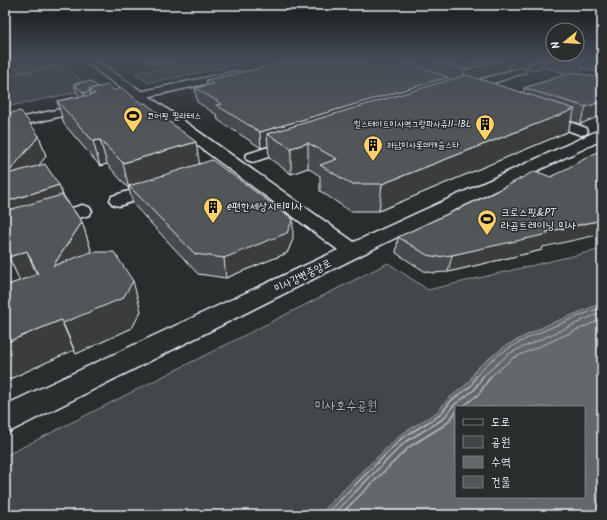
<svg xmlns="http://www.w3.org/2000/svg" width="607" height="520" viewBox="0 0 607 520" font-family="Kalam,'Poor Story',sans-serif">
	<style>
		.green { fill: #424648; stroke: #959ca0; fill-rule: evenodd }
		.water { fill: #63686b; stroke: #989fa3; fill-rule: evenodd }
		.lines { fill: none; stroke-linecap: round; stroke-linejoin: round }
		.shore-far1 { stroke: #b3bac0; stroke-width: 1 }
		.shore { stroke: #b3bac0; stroke-width: 1.5 }
		.minor-casing { stroke: #e8f1f8; stroke-width: 3 }
		.major-casing { stroke: #e8f1f8; stroke-width: 3 }
		.minor { fill: #2a2d2e; fill-rule: evenodd }
		.major { fill: #2a2d2e; fill-rule: evenodd }
		.wall { fill: #474b4d; stroke: #e8f1f8 }
		.shaded-wall { fill: #3a3d3e; stroke: #e8f1f8 }
		.building { fill: #535759; stroke: #e8f1f8 }
		.labels { text-anchor: middle; dominant-baseline: central; stroke-width: 3; stroke-linejoin: round; paint-order: stroke }
		.far-poi-label { font-size: 9px; fill: #e8f1f8; stroke: #2a2d2e; text-anchor: start }
		.poi-label { font-size: 11px; fill: #e8f1f8; stroke: #2a2d2e; text-anchor: start }
		.street-label { font-size: 11px; fill: #e8f1f8; stroke: #2a2d2e }
		.near-park-label { font-size: 13px; fill: #aeb5ba; stroke: #2a2d2e }
	</style>
	<rect width="100%" height="100%" fill="#2a2d2e"/>
	<filter id="ink" filterUnits="userSpaceOnUse"><feTurbulence type="fractalNoise" baseFrequency=".025" numOctaves="2"/><feDisplacementMap in="SourceGraphic" scale="8" xChannelSelector="R" yChannelSelector="G"/><feConvolveMatrix kernelMatrix="1 2 1 2 8 2 1 2 1" color-interpolation-filters="sRGB"/></filter>
	<g filter="url(#ink)">
		<g class="green">
			<polygon points="206,60 261,60 148,83 135,73"/>
			<polygon points="53,61 58,66 19,72 14,68"/>
			<polygon points="64,66 92,89 5,107 5,76"/>
			<path d="M602 249V515H5V456L388 263 428 290ZM456 407H584V497H456Z"/>
		</g>
		<path class="water" d="M602 303V515H320L334 499 400 435 437 412 448 399 468 383 477 368 505 346 547 325ZM456 407H584V497H456Z"/>
		<g class="lines">
			<g class="shore-far1">
				<path d="M476 377C494 346 568 321 602 307"/>
				<polyline points="482,377 510,353 602,312"/>
				<polyline points="490,377 513,358 602,319"/>
			</g>
			<g class="shore">
				<polyline points="462,407 479,394 491,376"/>
				<polyline points="325,515 402,438 440,415 451,401 471,386 476,376"/>
				<polyline points="332,515 405,442 443,419 454,405 474,390 483,376"/>
				<polyline points="340,515 409,447 446,424 456,412"/>
			</g>
			<g class="minor-casing">
				<g id="minor">
					<polygon points="83,60 95,60 143,92 354,242 597,131 602,130 602,140 387,242 5,434 5,405 338,250"/>
					<polygon points="542,60 558,60 557,62 533,69 528,66 529,64"/>
					<polygon points="520,68 524,69 526,71 524,73 459,94 453,90 455,87"/>
					<polygon points="541,112 586,128 588,131 586,134 581,135 536,119 534,116 536,113"/>
					<polygon points="297,138 302,140 305,143 302,146 253,162 247,160 245,157 247,154"/>
					<polygon points="159,182 165,183 168,187 165,191 119,206 112,204 110,200 112,196"/>
					<polygon points="82,205 89,207 92,211 89,215 5,242 5,229"/>
				</g>
			</g>
			<g class="major-casing">
				<polygon id="major" points="236,71 240,72 242,74 240,76 5,129 5,121"/>
			</g>
			<use href="#minor" class="minor"/>
			<use href="#major" class="major"/>
		</g>
		<g class="wall">
			<polygon points="145,60 185,60 166,63 152,64"/>
			<polygon points="297,60 511,60 509,70 479,79 523,93 524,88 568,74 544,67 546,60 602,60 602,73 582,68 580,74 602,79 602,115 580,124 571,121 567,132 379,211 350,211 320,191 320,176 308,168 291,174 269,158 268,146 261,148 218,120 217,115 197,102 195,88 207,85 206,80"/>
			<polygon points="90,81 199,164 293,239 287,253 226,278 198,274 133,204 129,189 107,164 100,166 64,124 57,101 80,96 77,93 74,84"/>
			<polygon points="5,114 39,136 46,156 38,166 59,185 63,195 82,222 91,250 89,253 141,311 132,328 76,354 74,350 5,381 5,286 20,281 9,257 6,169 5,168"/>
			<polygon points="398,237 543,247 542,250 448,272 433,273 424,271 396,253"/>
		</g>
		<g class="shaded-wall">
			<polygon points="165,60 185,60 166,63"/>
			<polygon points="500,60 511,60 509,70 462,84 465,70"/>
			<polygon points="448,77 445,90 267,134 268,146 261,148 260,132"/>
			<polygon points="90,91 92,100 86,102 84,93"/>
			<polygon points="602,101 602,115 580,124 586,107"/>
			<polygon points="575,109 567,132 379,211 382,184"/>
			<polygon points="39,136 46,156 16,196 7,174"/>
			<polygon points="100,140 107,164 100,166 93,141"/>
			<polygon points="196,142 200,167 129,186 129,189 123,163"/>
			<polygon points="308,143 308,168 291,174 291,148"/>
			<polygon points="59,185 67,207 5,227 5,202"/>
			<polygon points="293,219 293,239 287,253 226,278 224,258"/>
			<polygon points="602,220 602,234 543,247 542,250 448,272 452,255 546,232"/>
			<polygon points="82,222 91,250 65,296 53,266"/>
			<polygon points="27,251 39,280 22,286 9,257"/>
			<polygon points="133,281 141,311 132,328 76,354 63,323"/>
			<polygon points="61,320 74,350 5,381 5,343"/>
		</g>
		<g class="building">
			<polygon points="297,60 397,60 448,77 260,132 216,105 222,104 195,88 213,84 206,80"/>
			<polygon points="432,60 500,60 465,70"/>
			<polygon points="574,72 602,79 602,101 586,107 524,88"/>
			<polygon points="466,75 575,109 382,184 351,184 320,165 337,159 308,143 291,148 267,134"/>
			<polygon points="90,81 98,87 89,89 90,91 84,93 74,84"/>
			<polygon points="108,85 114,90 122,88 141,103 145,103 196,142 123,163 100,140 93,141 57,101 95,94 89,89"/>
			<polygon points="21,111 39,136 7,174 45,164 59,185 5,202 5,169 8,169 5,164 5,114"/>
			<polygon points="597,152 602,154 602,220 546,232 548,234 452,255 437,257 427,255 398,237 493,193 535,171 551,177"/>
			<polygon points="212,160 293,219 287,233 224,258 195,254 129,186"/>
			<polygon points="62,195 82,222 53,266 91,252 114,252 133,281 123,298 63,323 61,320 5,343 5,286 38,274 27,251 9,257 5,248 5,211"/>
		</g>
	</g>
	<linearGradient id="sky" x2="0" y2="1"><stop stop-color="#171919"/><stop offset="0.45" stop-color="#444c57"/><stop offset="1" stop-color="#444c57" stop-opacity="0"/></linearGradient>
	<rect width="607" height="133" fill="url(#sky)"/>
	<defs>
		<g id="stadium-pin" transform="scale(1)"><path d="M0 17L-7.5 6A9.5 9.5 0 1 1 7.5 6Z" fill="#ffd166" stroke="#2a2d2e"/><path d="M0-5a6.5 5 0 1 0 0 10a6.5 5 0 1 0 0-10ZM-3.5-1.8h7v3.6h-7Z" fill="#111"/></g>
		<g id="building-pin" transform="scale(1)"><path d="M0 17L-7.5 6A9.5 9.5 0 1 1 7.5 6Z" fill="#ffd166" stroke="#2a2d2e"/><path d="M-4-6H4V6H1V3H-1V6H-4ZM-2.5-4.3h1.7v1.8h-1.7ZM.8-4.3h1.7v1.8H.8ZM-2.5-1h1.7V.8h-1.7ZM.8-1h1.7V.8H.8Z" fill="#111"/></g>
	</defs>
	<g fill-rule="evenodd">
		<use href="#stadium-pin" x="133" y="116"/>
		<use href="#building-pin" x="485" y="124"/>
		<use href="#building-pin" x="373" y="145"/>
		<use href="#building-pin" x="213" y="207"/>
		<use href="#stadium-pin" x="487" y="219"/>
	</g>
	<g class="labels">
		<g class="far-poi-label">
			<text x="147" y="116">코어핏 필라테스</text>
			<text x="471" y="124" text-anchor="end">힐스테이트미사역그랑파사쥬11-1BL</text>
			<text x="387" y="145">하남미사롯데캐슬스타</text>
		</g>
		<g class="poi-label">
			<text x="227" y="207">e편한세상시티미사</text>
			<text x="501" y="213">크로스핏&amp;PT<tspan x="501" dy="13">라곰트레이닝 미사</tspan></text>
		</g>
		<g class="street-label">
			<text transform="translate(303 276) rotate(-26)">미사강변중앙로</text>
		</g>
		<g class="near-park-label">
			<text x="346" y="406">미사호수공원</text>
		</g>
	</g>
	<rect width="607" height="520" fill="none" stroke="#2a2d2e" stroke-width="20"/>
	<rect x="10" y="10" width="587" height="500" fill="none" stroke="#e8f1f8" stroke-width="1.5" filter="url(#ink)"/>
	<rect x="455" y="406" width="130" height="92" fill="#2a2d2e" stroke="#767b7f"/>
	<rect x="463" y="419" width="20" height="6" fill="#2a2d2e" stroke="#767b7f"/>
	<text x="491" y="426" font-size="12" fill="#e8f1f8">도로</text>
	<rect x="463" y="436" width="20" height="12" fill="#424648" stroke="#767b7f"/>
	<text x="491" y="446" font-size="12" fill="#e8f1f8">공원</text>
	<rect x="463" y="456" width="20" height="12" fill="#63686b" stroke="#767b7f"/>
	<text x="491" y="466" font-size="12" fill="#e8f1f8">수역</text>
	<rect x="463" y="476" width="20" height="12" fill="#535759" stroke="#767b7f"/>
	<text x="491" y="486" font-size="12" fill="#e8f1f8">건물</text>
	<g transform="translate(565 42) rotate(252)"><circle r="19" fill="#2a2d2e" stroke="#767b7f"/>
	<path d="M0-3L7 15L0 10L-7 15Z" fill="#ffd166"/>
	<text y="-6" font-size="11" font-weight="bold" text-anchor="middle" fill="#e8f1f8">N</text>
	</g>
</svg>
